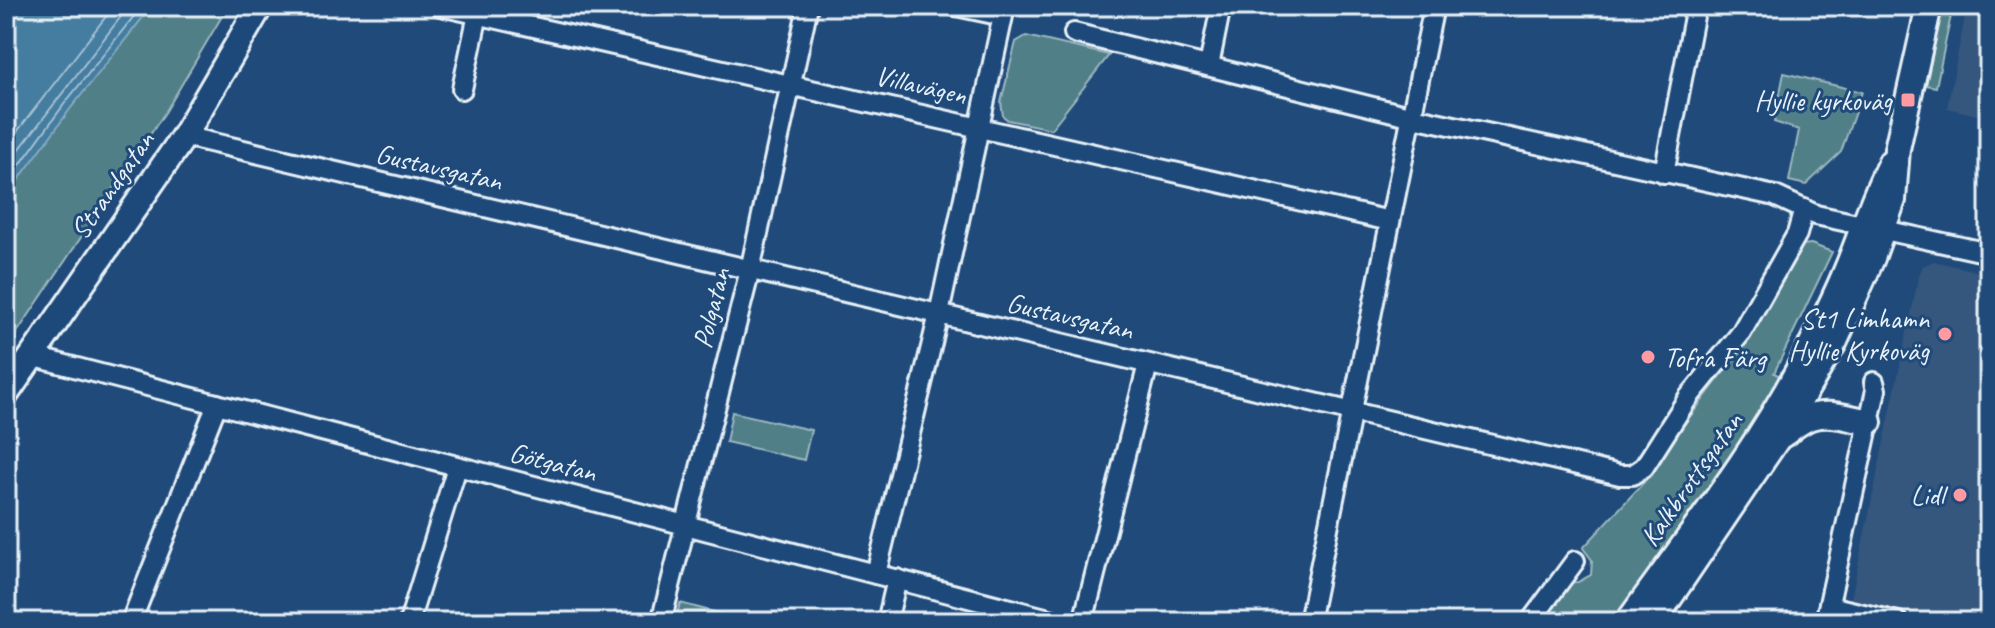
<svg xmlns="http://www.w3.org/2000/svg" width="1995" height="628" viewBox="0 0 1995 628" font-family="Caveat,sans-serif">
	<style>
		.built { fill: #34577d }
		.green { fill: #517f88; stroke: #9cb8c0; stroke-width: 2 }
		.water { fill: #457da0; stroke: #86abc3; stroke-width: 2 }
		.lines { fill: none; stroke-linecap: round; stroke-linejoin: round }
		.shore { stroke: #a7c3d5; stroke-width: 2 }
		.street-casing { stroke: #e8f1f8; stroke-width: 24 }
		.secondary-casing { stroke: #e8f1f8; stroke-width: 30 }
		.street { stroke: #1f4a7a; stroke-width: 18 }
		.secondary { stroke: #1f4a7a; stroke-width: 24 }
		.poi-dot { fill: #ff9aa2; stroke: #1f4a7a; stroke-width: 3 }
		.labels { text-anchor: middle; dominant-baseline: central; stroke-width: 6; stroke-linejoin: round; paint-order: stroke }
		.street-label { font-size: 28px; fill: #e8f1f8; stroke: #1f4a7a }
		.poi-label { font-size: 28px; fill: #e8f1f8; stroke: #1f4a7a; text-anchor: end }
	</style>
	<rect width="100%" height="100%" fill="#1f4a7a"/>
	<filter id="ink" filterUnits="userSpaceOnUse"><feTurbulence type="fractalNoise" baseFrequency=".0125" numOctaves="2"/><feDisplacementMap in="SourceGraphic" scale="16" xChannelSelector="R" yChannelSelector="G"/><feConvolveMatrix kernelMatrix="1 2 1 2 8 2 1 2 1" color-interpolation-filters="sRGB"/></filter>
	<g filter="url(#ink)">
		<g class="built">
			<polygon points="1967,6 1989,6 1989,118 1947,108"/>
			<polygon points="1934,261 1989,274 1989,622 1846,622 1919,275 1923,266"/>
		</g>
		<g class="green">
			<polygon points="135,6 228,6 166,111 6,349 6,179"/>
			<polygon points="1943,6 1953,6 1936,87 1926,85"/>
			<polygon points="1026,36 1109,55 1051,129 1008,120 1003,116 1001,102 1016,42"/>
			<polygon points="1784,73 1862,92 1841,152 1806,185 1789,181 1799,130 1774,122"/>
			<polygon points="1811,244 1832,252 1774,373 1784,378 1758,425 1619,622 1537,622 1566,583 1578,582 1591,575 1592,560 1583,548 1646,480 1655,463 1742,348 1802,245"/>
			<polygon points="732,412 811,430 804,460 726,442"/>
			<polygon points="680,603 752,622 675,622"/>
		</g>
		<polygon class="water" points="6,6 152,6 71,108 6,197"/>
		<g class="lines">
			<g class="shore">
				<polyline points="6,146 114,6"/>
				<polyline points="6,167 129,6"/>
				<polyline points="6,184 65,103 142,6"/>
			</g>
			<g class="street-casing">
				<g id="street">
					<polyline points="441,6 1390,221"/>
					<polyline points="1074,33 1413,117 1775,196 1816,215 1989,253"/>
					<polyline points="1209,66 1221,6"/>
					<polyline points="462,89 478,14"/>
					<polyline points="184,136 1620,475 1632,475 1644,467 1688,398 1741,333 1797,234 1804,209"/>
					<polyline points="1664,173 1696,6"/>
					<polyline points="31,356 1061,622"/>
					<polyline points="876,574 939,314 1003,16 956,6"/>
					<polyline points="1829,606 1898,622"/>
					<polyline points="131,622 217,404"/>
					<polyline points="409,622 457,467"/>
					<polyline points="661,622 750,270 808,6"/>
					<polyline points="887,622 897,579"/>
					<polyline points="1083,622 1148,364"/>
					<polyline points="1309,622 1434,6"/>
					<polyline points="1530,622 1575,561"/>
					<polyline points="1825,622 1876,390 1874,382"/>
				</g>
			</g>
			<g class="secondary-casing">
				<g id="secondary">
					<polyline points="6,394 184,136 260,6"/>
					<path d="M1782 435C1790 430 1796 424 1804 420 1823 409 1848 418 1869 422"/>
					<path d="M1628 622C1688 537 1754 455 1802 363 1818 332 1834 301 1847 269 1862 233 1873 196 1891 162"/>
					<polyline points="1653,622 1777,439 1835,341 1872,258 1893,200 1897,149 1929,6"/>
				</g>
			</g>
			<use href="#street" class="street"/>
			<use href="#secondary" class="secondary"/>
		</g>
	</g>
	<g class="poi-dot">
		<rect x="1900" y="92" width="16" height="16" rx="4"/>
		<circle cx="1945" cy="334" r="8"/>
		<circle cx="1648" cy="357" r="8"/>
		<circle cx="1960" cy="495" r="8"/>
	</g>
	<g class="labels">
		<g class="street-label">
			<text transform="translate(921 85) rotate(13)">Villavägen</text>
			<text transform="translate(439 167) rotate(13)">Gustavsgatan</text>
			<text transform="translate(112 185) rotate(-55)">Strandgatan</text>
			<text transform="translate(711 308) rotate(-76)">Polgatan</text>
			<text transform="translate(1070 316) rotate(13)">Gustavsgatan</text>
			<text transform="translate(553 462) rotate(14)">Götgatan</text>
			<text transform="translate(1691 479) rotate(-55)">Kalkbrottsgatan</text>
		</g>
		<g class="poi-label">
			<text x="1892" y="100">Hyllie kyrkoväg</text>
			<text x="1929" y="318">St1 Limhamn<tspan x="1929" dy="32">Hyllie Kyrkoväg</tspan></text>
			<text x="1664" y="357" text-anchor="start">Tofra Färg</text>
			<text x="1944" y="495">Lidl</text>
		</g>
	</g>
	<rect width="1995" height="628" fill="none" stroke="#1f4a7a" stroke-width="32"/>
	<rect x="16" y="16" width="1963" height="596" fill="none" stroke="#e8f1f8" stroke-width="3" filter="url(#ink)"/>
</svg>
